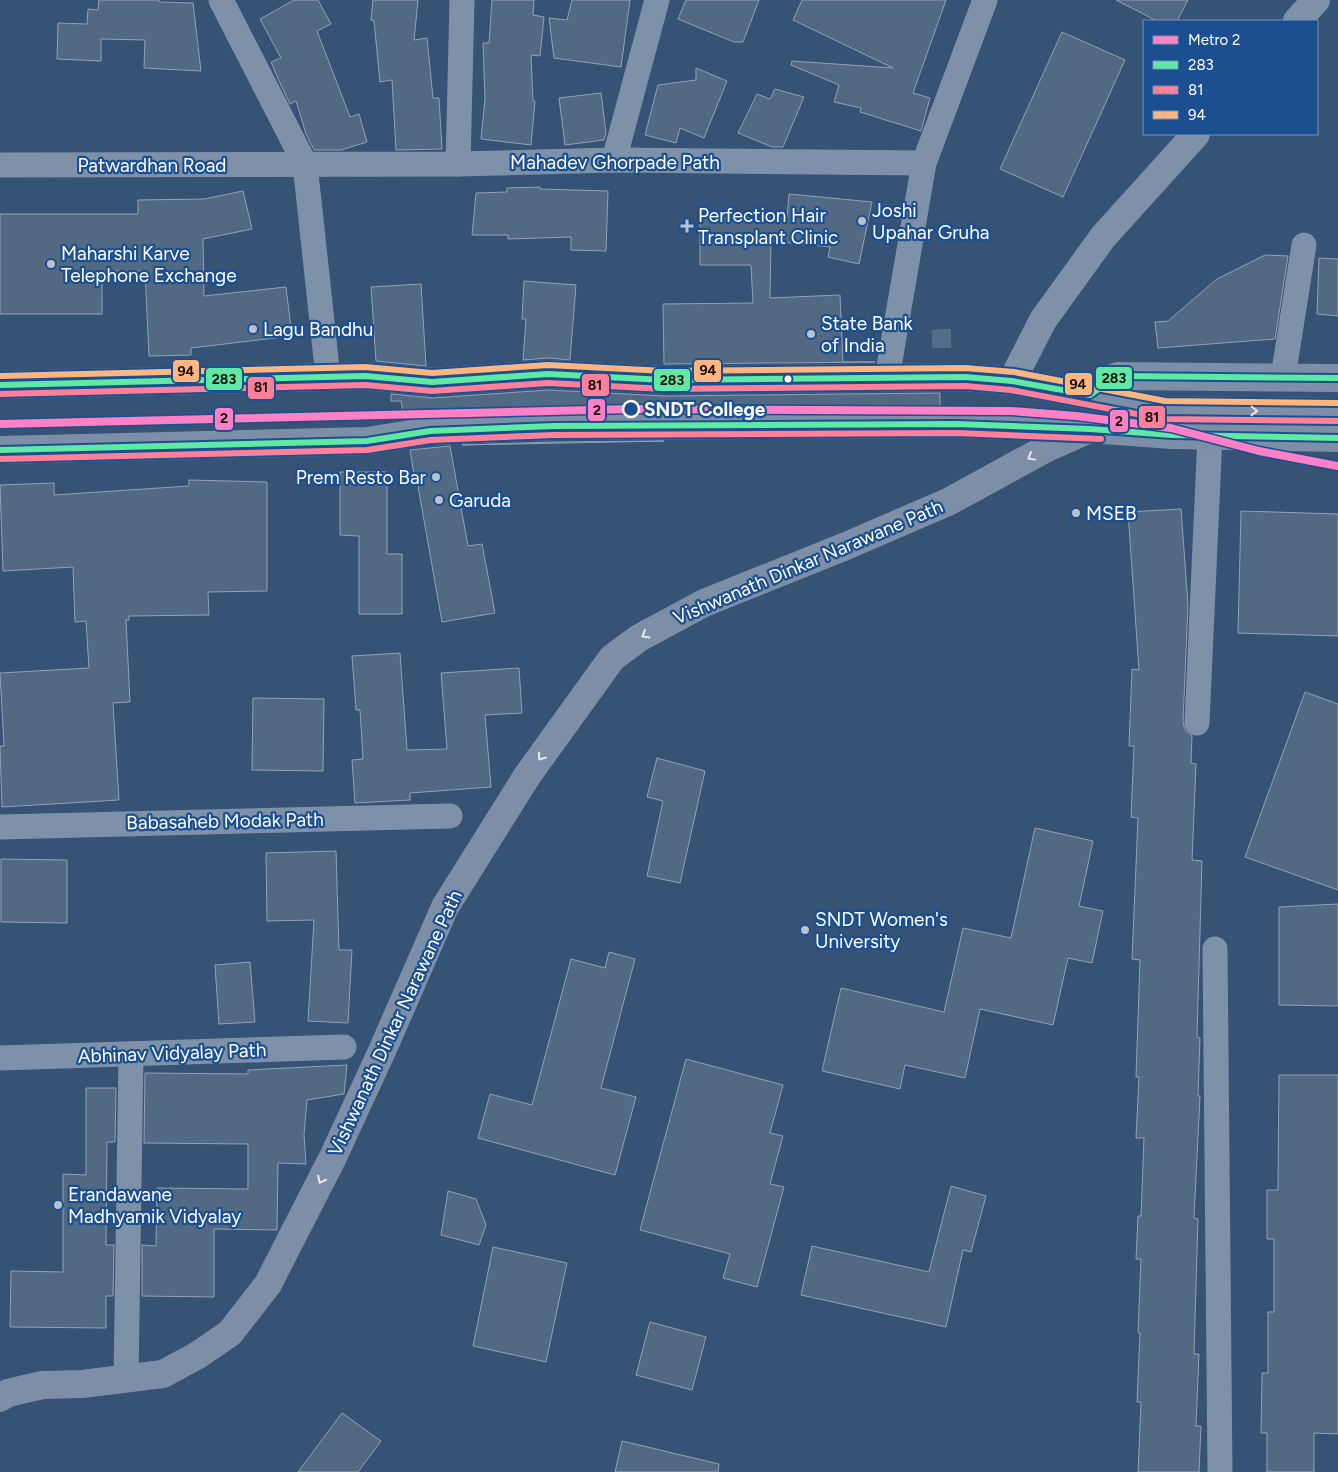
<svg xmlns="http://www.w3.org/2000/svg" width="1338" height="1472" viewBox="0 0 1338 1472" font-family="Figtree,sans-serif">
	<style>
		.building { fill: #526984; stroke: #92a2b6 }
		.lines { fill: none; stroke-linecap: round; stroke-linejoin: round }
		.pedestrian-tunnel { stroke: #546c89; stroke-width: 19; stroke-dasharray: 19 9; stroke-linecap: butt }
		.minor { stroke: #7d92a8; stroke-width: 25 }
		.tertiary { stroke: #7d92a8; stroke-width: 28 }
		.primary { stroke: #7d8ea7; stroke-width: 28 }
		.bus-1-casing { stroke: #1b4f8f; stroke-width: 10 }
		.bus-2-casing { stroke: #1b4f8f; stroke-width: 10 }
		.bus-3-casing { stroke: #1b4f8f; stroke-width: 10 }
		.bus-1 { stroke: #60e9a3; stroke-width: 6 }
		.bus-2 { stroke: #ff8098; stroke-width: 6 }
		.bus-3 { stroke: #ffb580; stroke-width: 6 }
		.metro-1-casing { stroke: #1b4f8f; stroke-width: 11 }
		.metro-1 { stroke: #ff80c5; stroke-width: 8 }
		.oneway { stroke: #e5e8ed }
		.poi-dot { fill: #b9c2ce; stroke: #1b4f8f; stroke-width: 2 }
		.bus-dot { fill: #fff; stroke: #1b4f8f; stroke-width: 2 }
		.stop-dot { fill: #1b4f8f; stroke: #fff; stroke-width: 2.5 }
		.labels { text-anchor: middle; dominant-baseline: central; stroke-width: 4.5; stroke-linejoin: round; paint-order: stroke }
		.street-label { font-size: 19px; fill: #fff; stroke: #1b4f8f }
		.poi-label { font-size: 19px; fill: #fff; stroke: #1b4f8f; text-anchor: start }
		.stop-label { font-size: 19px; font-weight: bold; fill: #fff; stroke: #1b4f8f; text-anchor: start }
		.line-badge { stroke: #1b4f8f; stroke-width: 2 }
		.pale-badge-label { font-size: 14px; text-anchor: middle; font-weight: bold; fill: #111 }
	</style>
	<rect width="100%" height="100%" fill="#365274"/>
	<g class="building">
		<polygon points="99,0 159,0 159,2 193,3 201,71 144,68 145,40 101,39 101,61 57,59 58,23 87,24 88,9 98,10"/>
		<polygon points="294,0 318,0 331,24 317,31 350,117 359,114 367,142 341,150 314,150 306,134 296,101 290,104 279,81 271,62 281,58 260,19"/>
		<polygon points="373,0 418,0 414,40 427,38 433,98 439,98 442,149 396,150 392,80 380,82 374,21 371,20"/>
		<polygon points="492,0 534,0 533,15 544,17 540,56 531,55 533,101 535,101 531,145 481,139 485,99 483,43 489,43"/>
		<polygon points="572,0 630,0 621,67 554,58 549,18 567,20"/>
		<polygon points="686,0 759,0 743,42 734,42 678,19"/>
		<polygon points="802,0 946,0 913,93 930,98 921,131 860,112 861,108 834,102 839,85 791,65 792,61 893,68 793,20"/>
		<polygon points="1116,0 1188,0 1177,21 1157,21"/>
		<polygon points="1062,32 1125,60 1063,197 1000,169"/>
		<polygon points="696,68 727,81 704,138 680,128 676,143 645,135 658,85 696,80"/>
		<polygon points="775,89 804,97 783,147 772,147 738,133 757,94 770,99"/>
		<polygon points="601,93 606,133 604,140 565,145 559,98"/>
		<polygon points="540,187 540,189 608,191 606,251 571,250 571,237 508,239 508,235 472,235 476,193 507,192 507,188"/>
		<polygon points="243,191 252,229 203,239 204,296 286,287 292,336 191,348 191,355 149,356 145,271 102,271 102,314 0,314 0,214 138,214 138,200 204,199"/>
		<polygon points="789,194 872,202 859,264 828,257 830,247 771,241 770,298 840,295 843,362 875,362 664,364 663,304 753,303 751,265 700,265 700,218 787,218"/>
		<polygon points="1265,255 1288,256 1275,339 1158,348 1155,322 1168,321 1217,279"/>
		<polygon points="1319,258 1338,259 1338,316 1317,314"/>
		<polygon points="524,281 576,285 570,360 549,358 523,360 526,319 522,319"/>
		<polygon points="421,284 426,366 376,361 371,287"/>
		<polygon points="548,390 665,396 940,393 940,408 554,410 429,415 404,419 401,401 391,401 391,394 433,398"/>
		<polygon points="664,441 462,445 554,442"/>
		<polygon points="450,446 468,546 482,544 495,613 442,622 416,475 414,475 410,450"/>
		<polygon points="340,472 387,472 387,554 402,554 402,614 359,614 359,536 340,535"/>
		<polygon points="189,480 267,482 267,591 208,592 209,615 129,616 129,620 126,620 130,702 113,703 119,800 2,807 0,746 4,746 0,673 89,668 86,621 75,622 73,567 3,571 0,485 54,483 54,495 189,486"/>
		<polygon points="1181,509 1188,604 1183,722 1185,730 1192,736 1191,763 1196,764 1192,860 1202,861 1197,1037 1200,1038 1198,1096 1200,1096 1194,1218 1198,1219 1194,1354 1199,1354 1196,1426 1201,1426 1199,1472 1138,1472 1141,1402 1137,1402 1140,1333 1138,1333 1141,1259 1136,1259 1138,1216 1141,1216 1144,1138 1136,1138 1139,1077 1136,1077 1140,960 1132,959 1138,818 1131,817 1134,746 1129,746 1132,669 1139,670 1128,512"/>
		<polygon points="1241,511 1338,514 1338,636 1238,633"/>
		<polygon points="400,653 407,750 447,749 441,673 519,668 522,713 485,715 491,787 410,793 410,800 355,803 352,760 363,759 360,710 356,710 352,656"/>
		<polygon points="1305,692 1338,704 1338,890 1245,857"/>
		<polygon points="253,698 324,699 323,771 252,770"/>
		<polygon points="657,758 705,771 680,883 647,876 663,801 647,797"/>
		<polygon points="1035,828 1093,841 1079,906 1103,911 1092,963 1068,958 1053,1025 980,1009 965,1078 905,1065 900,1089 822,1071 841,988 944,1012 963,928 1011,938"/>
		<polygon points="336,851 339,950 352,950 348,1023 308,1021 314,920 267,921 266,853"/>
		<polygon points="1,859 67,860 67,923 1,922"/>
		<polygon points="1338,904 1338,1006 1279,1005 1279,907"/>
		<polygon points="609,952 635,959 601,1088 636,1097 615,1175 478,1138 490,1094 532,1105 571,959 605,968"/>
		<polygon points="250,962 255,1022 219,1024 215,965"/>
		<polygon points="686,1059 783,1085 770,1133 783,1136 770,1184 784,1187 757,1287 723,1278 730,1254 640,1230"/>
		<polygon points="347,1065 344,1094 307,1100 304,1135 306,1164 278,1163 277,1230 214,1229 214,1297 142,1296 142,1245 156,1246 157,1188 248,1189 248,1144 144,1143 145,1073 248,1074 248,1070"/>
		<polygon points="1279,1075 1338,1075 1338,1434 1314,1433 1314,1472 1267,1472 1267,1433 1261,1433 1262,1373 1268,1373 1268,1312 1274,1312 1274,1239 1267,1239 1267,1190 1278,1190"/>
		<polygon points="86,1088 116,1088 115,1142 107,1142 106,1245 114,1245 113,1296 106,1296 106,1328 10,1327 11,1271 63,1272 63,1174 86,1175"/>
		<polygon points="951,1186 986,1196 971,1252 963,1250 946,1327 801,1295 812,1246 929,1272"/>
		<polygon points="448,1191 476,1199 486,1225 479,1245 441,1235"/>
		<polygon points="493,1247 567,1263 546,1362 473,1346"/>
		<polygon points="650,1322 706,1337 692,1390 636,1375"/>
		<polygon points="342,1413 381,1441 358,1472 298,1472"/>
		<polygon points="622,1441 719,1464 718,1472 615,1472"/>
	</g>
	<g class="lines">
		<polyline class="pedestrian-tunnel" points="932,339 958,338"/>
		<g class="minor">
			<polyline points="221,0 305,164 328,377"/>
			<polyline points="614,160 657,0"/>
			<polyline points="458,164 462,0"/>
			<polyline points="0,165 458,164 614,160 924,163"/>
			<polyline points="1283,377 1304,245"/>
			<polyline points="887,378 924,163 985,0"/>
			<polyline points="1197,723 1210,435"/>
			<polyline points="0,827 450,816"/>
			<polyline points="1215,949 1220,1472"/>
			<polyline points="0,1058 344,1047"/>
			<polyline points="126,1379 131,1054"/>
		</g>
		<g class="tertiary">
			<polyline points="1297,21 1316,0"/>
			<polyline points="1012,381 1043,320 1103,237 1196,134"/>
		</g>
		<g class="primary">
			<polyline points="0,385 365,376 432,382 548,374 665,380 965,377 1012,381 1164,410 1338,412"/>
			<polyline points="1090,395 1117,376 1338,378"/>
			<polyline points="0,450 367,441 430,431 554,426 956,424 1090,429 1172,435 1338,438"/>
			<polyline points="0,1398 8,1393 42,1385 82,1384 163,1374 198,1355 230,1333 268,1284 333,1157 382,1051 445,907 527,776 612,658 639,638 704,603 846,546 948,502 1047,448 1090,429"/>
		</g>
		<g class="bus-1-casing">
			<g id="bus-1">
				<polyline points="0,385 365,376 432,382 548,374 665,380 965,377 1012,381 1090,395 1117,376 1338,378"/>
				<polyline points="0,450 367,441 430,431 554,426 956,424 1090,429 1172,435 1338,438"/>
			</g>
		</g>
		<g class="bus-2-casing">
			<g id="bus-2">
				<polyline points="0,394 365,385 432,391 548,383 665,389 965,386 1011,390 1163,419 1338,421"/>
				<polyline points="0,459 367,450 431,440 554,435 956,433 1101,439"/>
			</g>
		</g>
		<g class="bus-3-casing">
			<polyline id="bus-3" points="0,376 365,367 432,373 548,365 665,371 965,368 1014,372 1165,401 1338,403"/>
		</g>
		<use href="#bus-1" class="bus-1"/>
		<use href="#bus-2" class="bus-2"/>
		<use href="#bus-3" class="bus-3"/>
		<g class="metro-1-casing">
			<polyline id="metro-1" points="0,424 631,409 1011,411 1076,416 1171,428 1259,451 1338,466"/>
		</g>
		<use href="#metro-1" class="metro-1"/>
	</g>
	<defs><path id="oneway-chevron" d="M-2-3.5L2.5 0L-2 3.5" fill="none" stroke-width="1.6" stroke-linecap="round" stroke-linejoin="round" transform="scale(1.25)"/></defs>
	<g class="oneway">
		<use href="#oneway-chevron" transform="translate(1254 411) rotate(1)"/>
		<use href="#oneway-chevron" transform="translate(1031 457) rotate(151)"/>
		<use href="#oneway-chevron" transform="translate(645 635) rotate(150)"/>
		<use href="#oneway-chevron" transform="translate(541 757) rotate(126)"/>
		<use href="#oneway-chevron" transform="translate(321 1180) rotate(117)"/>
	</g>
	<g class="poi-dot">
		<circle cx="862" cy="221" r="5"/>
		<path d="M684.5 218.5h5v5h5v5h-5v5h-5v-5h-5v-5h5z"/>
		<circle cx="51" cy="264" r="5"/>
		<circle cx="253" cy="329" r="5"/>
		<circle cx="811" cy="334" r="5"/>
		<circle cx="436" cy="477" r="5"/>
		<circle cx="439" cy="500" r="5"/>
		<circle cx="1076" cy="513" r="5"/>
		<circle cx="805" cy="930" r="5"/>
		<circle cx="58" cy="1205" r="5"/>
	</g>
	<circle class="bus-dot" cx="788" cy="379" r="4.5"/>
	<circle class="stop-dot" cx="631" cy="409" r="8"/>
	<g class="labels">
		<g class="street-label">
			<text x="615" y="162">Mahadev Ghorpade Path</text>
			<text x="152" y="165">Patwardhan Road</text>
			<text transform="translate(808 562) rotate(-23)">Vishwanath Dinkar Narawane Path</text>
			<text transform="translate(225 821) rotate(-1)">Babasaheb Modak Path</text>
			<text transform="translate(395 1023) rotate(-65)">Vishwanath Dinkar Narawane Path</text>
			<text transform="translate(172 1053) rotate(-2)">Abhinav Vidyalay Path</text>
		</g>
		<g class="poi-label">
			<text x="872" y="210">Joshi<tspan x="872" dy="22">Upahar Gruha</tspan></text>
			<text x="698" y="215">Perfection Hair<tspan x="698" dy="22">Transplant Clinic</tspan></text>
			<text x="61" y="253">Maharshi Karve<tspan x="61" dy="22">Telephone Exchange</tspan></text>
			<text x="821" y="323">State Bank<tspan x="821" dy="22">of India</tspan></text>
			<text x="263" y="329">Lagu Bandhu</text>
			<text x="426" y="477" text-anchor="end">Prem Resto Bar</text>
			<text x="449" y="500">Garuda</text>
			<text x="1086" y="513">MSEB</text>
			<text x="815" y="919">SNDT Women's<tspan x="815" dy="22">University</tspan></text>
			<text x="68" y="1194">Erandawane<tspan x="68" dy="22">Madhyamik Vidyalay</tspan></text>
		</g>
		<g class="stop-label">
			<text x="644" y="409">SNDT College</text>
		</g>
	</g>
	<g class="line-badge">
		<rect x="693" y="359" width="29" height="24" rx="5" fill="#ffb580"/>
		<rect x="172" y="359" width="28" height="24" rx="5" fill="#ffb580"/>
		<rect x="1095" y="366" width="38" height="24" rx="5" fill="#60e9a3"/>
		<rect x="205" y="367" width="38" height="24" rx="5" fill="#60e9a3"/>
		<rect x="653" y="368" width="38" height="24" rx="5" fill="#60e9a3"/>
		<rect x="1064" y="372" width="29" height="24" rx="5" fill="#ffb580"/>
		<rect x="581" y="373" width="29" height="24" rx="5" fill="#ff8098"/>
		<rect x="247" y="376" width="28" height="24" rx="5" fill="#ff8098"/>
		<rect x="587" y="398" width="19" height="24" rx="5" fill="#ff80c5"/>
		<rect x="1138" y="405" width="28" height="24" rx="5" fill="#ff8098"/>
		<rect x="214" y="407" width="20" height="24" rx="5" fill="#ff80c5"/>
		<rect x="1109" y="409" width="20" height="24" rx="5" fill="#ff80c5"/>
	</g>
	<g class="pale-badge-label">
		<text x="708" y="375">94</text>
		<text x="186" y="376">94</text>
		<text x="1114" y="383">283</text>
		<text x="224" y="384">283</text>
		<text x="672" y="385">283</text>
		<text x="1078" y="389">94</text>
		<text x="595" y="390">81</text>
		<text x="261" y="392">81</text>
		<text x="597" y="415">2</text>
		<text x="1152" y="422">81</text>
		<text x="224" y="423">2</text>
		<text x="1119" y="426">2</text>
	</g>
	<rect x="1143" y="20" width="175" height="115" fill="#1b4f8f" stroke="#7695bc"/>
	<rect x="1153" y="36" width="25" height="8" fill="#ff80c5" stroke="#7695bc"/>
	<text x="1188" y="45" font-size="15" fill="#ffffff">Metro 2</text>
	<rect x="1153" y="61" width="25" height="8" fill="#60e9a3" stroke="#7695bc"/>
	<text x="1188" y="70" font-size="15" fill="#ffffff">283</text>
	<rect x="1153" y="86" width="25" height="8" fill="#ff8098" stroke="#7695bc"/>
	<text x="1188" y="95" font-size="15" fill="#ffffff">81</text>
	<rect x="1153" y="111" width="25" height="8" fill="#ffb580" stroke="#7695bc"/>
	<text x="1188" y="120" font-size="15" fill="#ffffff">94</text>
</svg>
